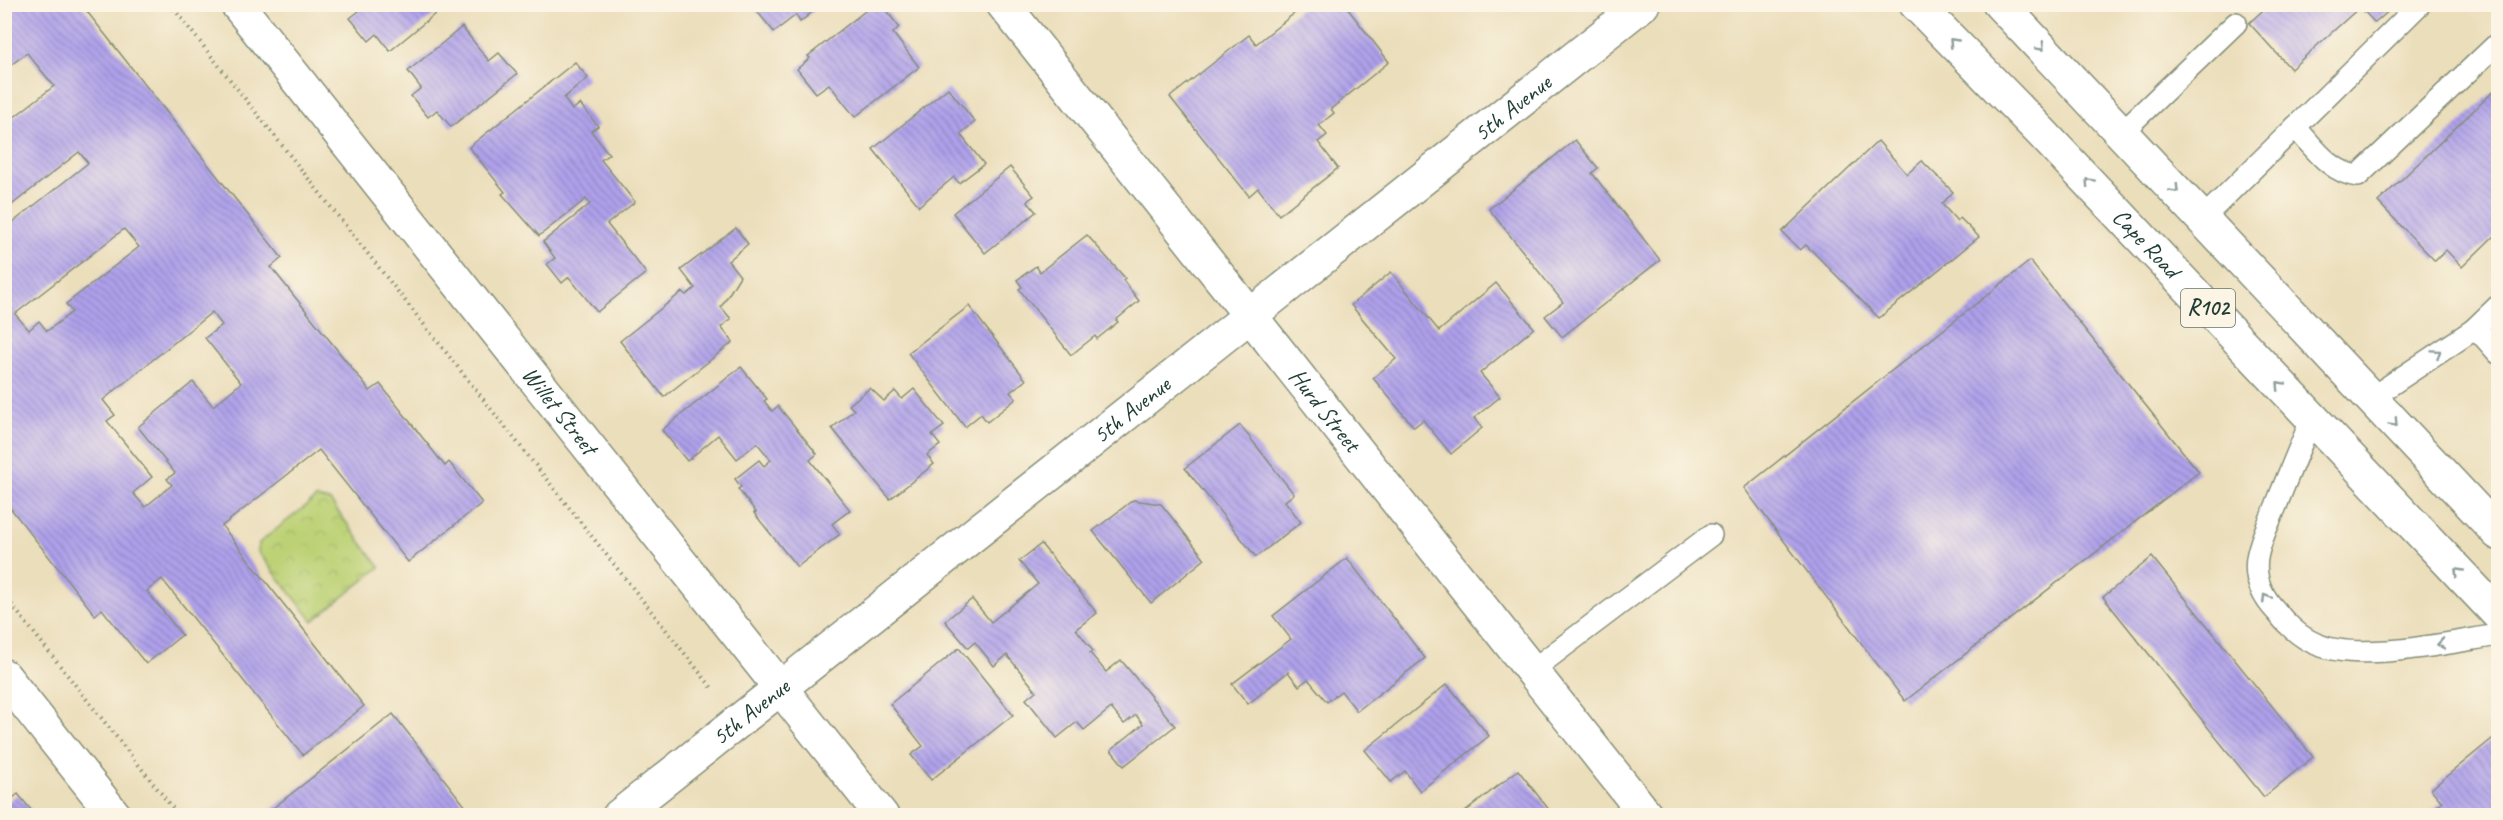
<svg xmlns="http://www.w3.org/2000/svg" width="2503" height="820" viewBox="0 0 2503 820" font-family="Caveat,sans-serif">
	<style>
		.park { fill: url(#park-crowns); stroke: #6e8754; stroke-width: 1.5 }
		.building { fill: url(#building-back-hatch); fill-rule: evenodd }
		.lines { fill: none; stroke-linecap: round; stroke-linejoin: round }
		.lane-casing { stroke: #858e78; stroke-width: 24 }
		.street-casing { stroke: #858e78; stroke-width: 36 }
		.primary-casing { stroke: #858e78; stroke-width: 36 }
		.path { stroke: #858e78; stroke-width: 4; stroke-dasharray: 1.5 4.5; stroke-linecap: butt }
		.lane { stroke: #fff; stroke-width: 21 }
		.street { stroke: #fff; stroke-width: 33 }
		.primary { stroke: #fff; stroke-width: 33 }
		.oneway { stroke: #8f9e9a }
		.labels { text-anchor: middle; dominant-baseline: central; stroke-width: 4.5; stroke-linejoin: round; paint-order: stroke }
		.shield { fill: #fcf5e5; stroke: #617469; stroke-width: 1.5 }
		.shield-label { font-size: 22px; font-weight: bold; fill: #1f3d34 }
		.street-label { font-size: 24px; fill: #1f3d34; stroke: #fcf5e5 }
	</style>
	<defs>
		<pattern id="park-crowns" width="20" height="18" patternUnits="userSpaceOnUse" patternTransform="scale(1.5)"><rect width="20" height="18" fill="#bcd175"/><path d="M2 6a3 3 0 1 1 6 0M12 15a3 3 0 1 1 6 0" fill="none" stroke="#a1b466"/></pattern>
		<pattern id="building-back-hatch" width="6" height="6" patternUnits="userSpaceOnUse" patternTransform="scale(1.5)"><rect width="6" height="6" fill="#afa0eb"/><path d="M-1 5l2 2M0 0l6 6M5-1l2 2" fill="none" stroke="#8e84bf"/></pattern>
	</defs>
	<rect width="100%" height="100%" fill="#fcf5e5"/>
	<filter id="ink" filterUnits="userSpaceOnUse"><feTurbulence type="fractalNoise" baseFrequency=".0167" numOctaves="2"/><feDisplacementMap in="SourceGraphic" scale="12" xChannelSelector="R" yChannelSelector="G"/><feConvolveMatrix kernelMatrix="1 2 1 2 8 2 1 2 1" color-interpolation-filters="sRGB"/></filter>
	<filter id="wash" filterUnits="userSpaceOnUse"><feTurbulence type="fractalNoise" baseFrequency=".008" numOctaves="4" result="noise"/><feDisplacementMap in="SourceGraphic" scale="24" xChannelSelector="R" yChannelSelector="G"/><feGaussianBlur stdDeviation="1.35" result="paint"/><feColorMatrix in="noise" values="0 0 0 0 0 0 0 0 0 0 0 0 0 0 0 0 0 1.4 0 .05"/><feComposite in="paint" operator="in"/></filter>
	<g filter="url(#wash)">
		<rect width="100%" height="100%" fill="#ebdebb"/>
		<polygon class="park" points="316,498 330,501 380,567 313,621 258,552 259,543"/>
		<g id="blocks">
			<g class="building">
				<path d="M4 4H81L282 258 271 267 370 391 380 384 445 466 449 462 482 503 408 562 319 450 222 526 364 706 303 755 162 579 147 591 182 635 146 664 102 609 95 615 4 500V212L12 223 88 163 79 152 4 211V125L54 86 27 53 4 70ZM124 229 139 247 66 304 72 312 47 331 39 321 29 330 15 314ZM212 312 222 325 205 338 241 383 213 406 193 382 138 427 175 473 167 479 172 485 145 507 133 493 152 477 107 421 115 415 103 400Z"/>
				<polygon points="353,4 455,4 444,13 441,9 390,51 377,34 369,41 350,18 359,11"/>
				<polygon points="751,4 822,4 800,22 796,15 774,32"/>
				<polygon points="874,4 881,4 899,27 893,33 919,67 855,117 829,84 816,93 797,69 810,58 808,56"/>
				<polygon points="1306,4 1344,4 1389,62 1331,109 1334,113 1319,125 1327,135 1318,142 1338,168 1279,215 1258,188 1249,196 1170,97 1249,35 1256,44"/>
				<polygon points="2270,4 2387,4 2391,9 2375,23 2360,7 2291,69 2249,23"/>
				<polygon points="462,27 489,61 499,53 517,74 451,127 437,110 428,117 411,96 421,88 408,71"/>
				<polygon points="575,62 588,78 564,98 572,110 580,104 598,126 591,131 609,154 601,160 635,202 607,224 646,273 597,312 569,277 562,283 547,264 555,258 543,242 590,204 586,199 539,236 502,194 505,192 469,147"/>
				<polygon points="2498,87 2498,232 2462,267 2446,250 2435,261 2378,202"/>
				<polygon points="948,88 975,122 960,134 984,164 959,183 954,177 919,206 873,149"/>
				<polygon points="1575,140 1598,168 1592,173 1660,260 1562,337 1545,316 1563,302 1489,209"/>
				<polygon points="1878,141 1907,174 1922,161 1953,192 1942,204 1957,221 1960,218 1979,237 1879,318 1806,245 1800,250 1782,232"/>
				<polygon points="1010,167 1034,196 1027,201 1036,212 985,253 953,213"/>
				<polygon points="736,228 748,244 728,261 740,276 721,307 731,319 721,327 733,342 664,397 620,341 682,292 686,295 695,288 681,270"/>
				<polygon points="1087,235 1125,278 1123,280 1139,301 1116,320 1118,322 1097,339 1095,336 1071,355 1019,289 1022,287 1017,280 1036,266 1040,272"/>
				<polygon points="2030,261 2199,472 1905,701 1744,488"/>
				<polygon points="1391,272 1439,331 1496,283 1534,328 1480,373 1500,397 1474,418 1482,428 1451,454 1423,420 1414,427 1373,378 1396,359 1351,305"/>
				<polygon points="969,306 1026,380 1010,392 1016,399 987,422 981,414 965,427 908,353"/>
				<polygon points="741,367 767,399 764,401 772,411 778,406 817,454 810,460 850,510 832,524 840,534 797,567 754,513 756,512 738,489 741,487 735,479 759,460 764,466 771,460 757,443 737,459 718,435 687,461 662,430"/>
				<polygon points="870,388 884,401 895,391 902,399 914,389 944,426 932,435 940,445 927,455 934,464 890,499 832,428 854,410 849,405"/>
				<polygon points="1240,425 1294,494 1285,501 1301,522 1256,557 1185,468"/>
				<polygon points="1133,500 1161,504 1205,559 1151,603 1093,531"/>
				<polygon points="1041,544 1097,613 1076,629 1093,651 1090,653 1106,672 1121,660 1175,726 1124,766 1111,750 1143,724 1136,715 1124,724 1111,708 1084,730 1077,722 1057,738 1026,699 1036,691 1007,655 994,666 975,642 968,648 945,621 972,599 991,622 1038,584 1019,561"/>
				<polygon points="2152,557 2313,757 2264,797 2103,597"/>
				<polygon points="1347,558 1425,658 1357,711 1341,691 1327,702 1308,679 1299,686 1288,672 1248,704 1232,684 1291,639 1273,616"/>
				<polygon points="959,648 1013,715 931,780 911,755 923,746 890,704"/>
				<polygon points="1447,684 1489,736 1420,791 1405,771 1391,782 1365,750"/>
				<polygon points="393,714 473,816 263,816"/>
				<polygon points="2498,734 2498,816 2425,816 2442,802 2431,789"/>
				<polygon points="1518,770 1554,816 1460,816"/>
				<polygon points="18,794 36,816 4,816 4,805"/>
			</g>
		</g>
	</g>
	<g filter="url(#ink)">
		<use href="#blocks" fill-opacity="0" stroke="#858e78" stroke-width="1.5"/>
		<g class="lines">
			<g class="lane-casing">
				<g id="lane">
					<path d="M2295 127C2313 146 2330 173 2358 176L2498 43"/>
					<polyline points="2121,133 2236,23"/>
					<polyline points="2203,218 2420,4"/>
					<polyline points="2473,330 2498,306"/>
					<polyline points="2371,398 2473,330 2484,337 2498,353"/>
					<path d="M2312 418C2300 447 2287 477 2276 506 2269 523 2260 540 2257 558 2254 578 2262 596 2276 611 2285 623 2300 637 2314 643 2357 664 2451 642 2498 635"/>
					<polyline points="1531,671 1711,535"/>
				</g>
			</g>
			<g class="street-casing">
				<g id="street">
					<path id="s1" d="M237 4 882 816"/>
					<path id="s2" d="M1003 4 1647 816"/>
					<polyline points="4,676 115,816"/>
					<path id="s3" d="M619 816 1643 4"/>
				</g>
			</g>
			<g class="primary-casing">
				<g id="primary">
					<path id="s4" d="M1916 4 2042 133 2498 614"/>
					<polyline points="2000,4 2498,533"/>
				</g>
			</g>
			<g class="path">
				<polyline points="170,4 712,688"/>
				<polyline points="1842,7 1844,4"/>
				<polyline points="4,595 179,816"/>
			</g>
			<use href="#lane" class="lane"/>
			<use href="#street" class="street"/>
			<use href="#primary" class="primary"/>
		</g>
		<defs><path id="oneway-chevron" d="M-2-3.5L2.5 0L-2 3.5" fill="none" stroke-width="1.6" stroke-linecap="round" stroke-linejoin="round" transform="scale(1.5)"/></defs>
		<g class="oneway">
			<use href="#oneway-chevron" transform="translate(1953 42) rotate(-134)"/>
			<use href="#oneway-chevron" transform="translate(2041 47) rotate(47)"/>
			<use href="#oneway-chevron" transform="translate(2089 182) rotate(-133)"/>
			<use href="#oneway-chevron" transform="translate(2175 189) rotate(46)"/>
			<use href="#oneway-chevron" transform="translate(2437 353) rotate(-34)"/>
			<use href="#oneway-chevron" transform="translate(2280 385) rotate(-133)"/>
			<use href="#oneway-chevron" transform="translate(2394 423) rotate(47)"/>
			<use href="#oneway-chevron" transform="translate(2458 572) rotate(-134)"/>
			<use href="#oneway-chevron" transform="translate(2266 598) rotate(-122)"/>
			<use href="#oneway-chevron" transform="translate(2441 644) rotate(171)"/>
		</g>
	</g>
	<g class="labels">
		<rect class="shield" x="2181" y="289" width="54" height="38" rx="4.5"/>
		<g class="shield-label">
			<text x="2208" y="308">R102</text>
		</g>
		<g class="street-label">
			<text stroke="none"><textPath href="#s3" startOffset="1140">5th Avenue</textPath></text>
			<text stroke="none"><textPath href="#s4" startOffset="332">Cape Road</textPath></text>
			<text stroke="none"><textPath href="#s1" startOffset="519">Willet Street</textPath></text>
			<text stroke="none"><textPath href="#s2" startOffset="518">Hurd Street</textPath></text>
			<text stroke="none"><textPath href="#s3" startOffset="654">5th Avenue</textPath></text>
			<text stroke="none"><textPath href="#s3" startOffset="168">5th Avenue</textPath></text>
		</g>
	</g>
	<rect width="2503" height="820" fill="none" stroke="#fcf5e5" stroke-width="24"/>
</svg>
